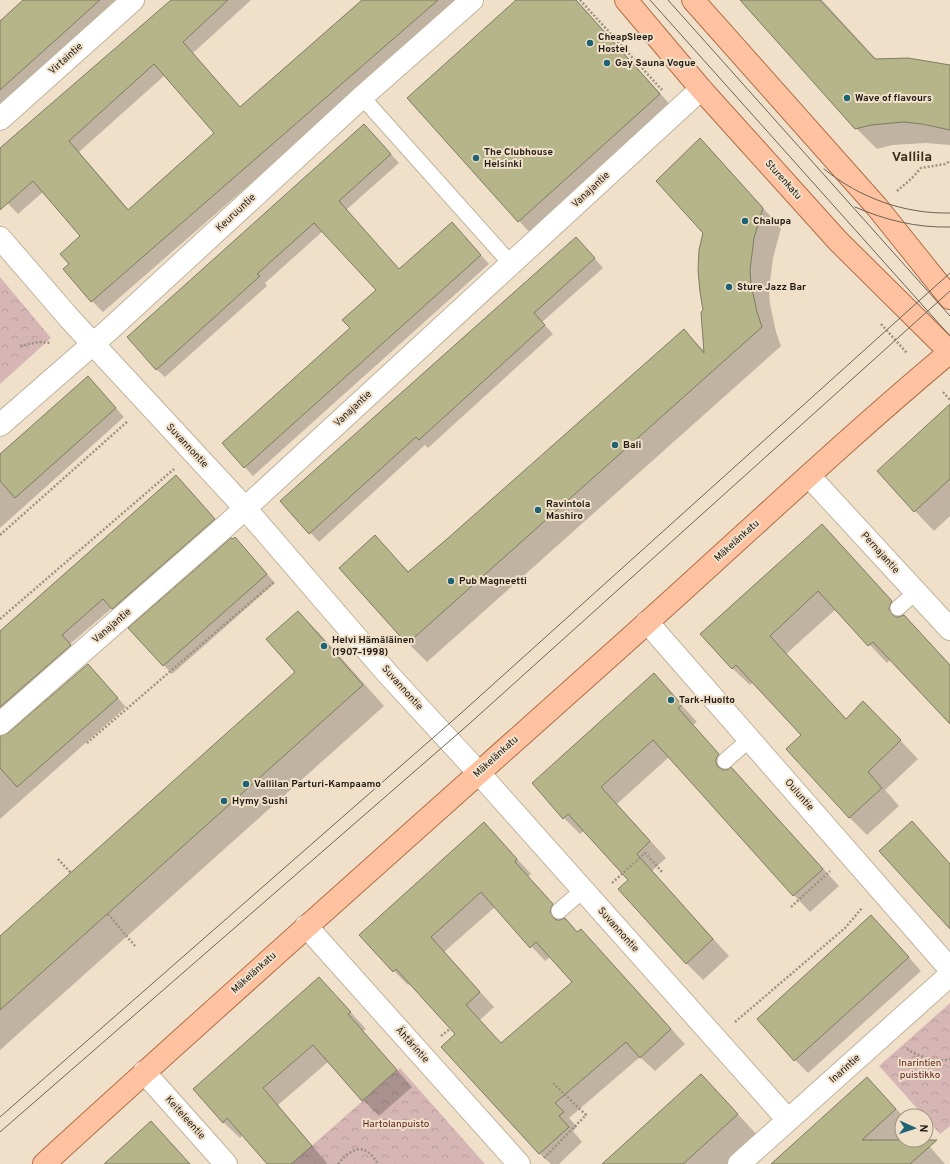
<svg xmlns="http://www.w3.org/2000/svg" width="950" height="1164" viewBox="0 0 950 1164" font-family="Overpass,sans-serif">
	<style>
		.park { fill: url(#park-crowns) }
		.shadow { fill: #0003; fill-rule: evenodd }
		.building { fill: #b6b589; stroke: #7c7b64; fill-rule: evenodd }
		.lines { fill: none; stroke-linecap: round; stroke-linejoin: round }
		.service-casing { stroke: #c1b39d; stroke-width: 17 }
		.minor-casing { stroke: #c1b39d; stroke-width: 24 }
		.primary-casing { stroke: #b06e46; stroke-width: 24 }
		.path { stroke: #9d9281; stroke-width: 2.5; stroke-dasharray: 2 2; stroke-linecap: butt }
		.service { stroke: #fff; stroke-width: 15 }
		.minor { stroke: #fff; stroke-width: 22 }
		.primary { stroke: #fec2a0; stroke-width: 22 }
		.tram { stroke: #6c6356; stroke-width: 1 }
		.poi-dot { fill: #1e6374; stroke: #f0e0ca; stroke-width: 1.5 }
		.labels { text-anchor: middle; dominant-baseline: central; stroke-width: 4; stroke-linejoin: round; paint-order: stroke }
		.poi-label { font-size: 10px; font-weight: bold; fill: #221d15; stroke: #f0e0ca; text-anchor: start }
		.street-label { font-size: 10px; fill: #221d15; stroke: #f0e0ca }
		.park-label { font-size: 10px; fill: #602324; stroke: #f0e0ca }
		.district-label { font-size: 14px; font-weight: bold; fill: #3a2e1c; stroke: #f0e0ca }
	</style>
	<defs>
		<pattern id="park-crowns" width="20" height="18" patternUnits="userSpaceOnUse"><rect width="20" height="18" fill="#d5b6b4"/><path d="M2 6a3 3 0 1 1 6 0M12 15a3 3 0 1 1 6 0" fill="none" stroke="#b79c9a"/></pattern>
	</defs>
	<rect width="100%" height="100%" fill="#f0e0ca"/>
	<g class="park">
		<polygon points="0,277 51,338 0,384"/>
		<polygon points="950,1003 950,1126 940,1134 926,1118 926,1116 924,1116 879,1066"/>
		<polygon points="400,1068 485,1164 291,1164"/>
	</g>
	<g class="shadow">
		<polygon points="25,0 117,0 0,105 0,23"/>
		<path d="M172 0H251L193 53 240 107 363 0H461L103 312 92 301 71 264 81 236 43 192 18 214 0 195V150ZM165 75 215 133 129 210 79 152Z"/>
		<polygon points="518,0 576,0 676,111 535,238 519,221 409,98"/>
		<polygon points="741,0 822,0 877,60 950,67 950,145 926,143 892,145 877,149 856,128"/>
		<polygon points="373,134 399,163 346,210 399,270 460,232 489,264 253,476 223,443 351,328 377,290 323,231 265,283 267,286 165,377 156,369"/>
		<polygon points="700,140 719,159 781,228 773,258 769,290 770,304 776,332 781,346 427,662 408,643 375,537 409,572 448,540 684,330 704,351 704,233"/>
		<polygon points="585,247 603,268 542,322 553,334 428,448 425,445 319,542 281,501"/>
		<polygon points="96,386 124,417 0,528 0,455"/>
		<polygon points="950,412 950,516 934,531 915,511"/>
		<polygon points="184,485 223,528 121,617 112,608 70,644 79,654 0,724 0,633"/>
		<polygon points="822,525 839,543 909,620 908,620 950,665 950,722 891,659 887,663 836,609 786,654 846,719 881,720 918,759 885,790 899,806 867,835 849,817 803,735 753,682 750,685 732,668"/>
		<polygon points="243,547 275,583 172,674 130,628"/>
		<polygon points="298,612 319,633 384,706 0,1050 0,937 296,672"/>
		<polygon points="96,674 126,707 0,819 0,737 8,734"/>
		<polygon points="654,675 697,722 693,725 735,772 839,886 810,912 794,895 669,757 617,804 666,858 652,871 729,956 703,980 686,963 629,880 584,831 580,834 564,818"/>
		<path d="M484 823 531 874 528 877 567 920 566 921 578 933 595 945 685 1044 655 1071 640 1057 569 1118 577 1127 573 1131 582 1142 559 1164H551L540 1154 443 1047 457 1034 410 983 408 985 394 971ZM495 907 545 961 550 957 573 982 501 1044 480 1020 494 1007 444 952Z"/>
		<polygon points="884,929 921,971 808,1073 795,1060"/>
		<polygon points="319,978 366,1029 363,1031 412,1087 379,1116 363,1100 329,1061 278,1105 327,1163 326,1164 268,1164 243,1135 240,1138 223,1122"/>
		<polygon points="701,1076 723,1098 759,1137 729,1164 603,1164"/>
		<polygon points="867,1079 903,1116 902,1140 924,1140 945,1164 774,1164"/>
		<polygon points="151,1122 190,1164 105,1164"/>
	</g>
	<g class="building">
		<polygon points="23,0 100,0 0,90 0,21"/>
		<path d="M171 0H228L183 42 240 107 362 0H438L91 302 63 269 69 264 60 254 80 236 33 181 0 210V148ZM154 64 214 133 128 210 69 141Z"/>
		<polygon points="516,0 576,0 660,94 518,222 407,98"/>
		<polygon points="740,0 820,0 875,59 908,58 950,65 950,130 922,124 904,122 871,125 855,129"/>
		<polygon points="364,124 391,154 339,201 399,269 452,222 481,255 244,468 222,443 350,328 342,320 376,290 314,223 257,274 260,276 156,370 127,337"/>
		<polygon points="700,138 763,208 754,238 750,270 751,284 757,312 762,327 407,644 339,568 375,535 408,572 447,539 684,329 704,353 701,312 703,310 700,292 698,270 699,250 703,233 656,181"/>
		<polygon points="576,237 595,258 534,313 545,325 419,440 416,437 309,534 280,501"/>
		<polygon points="88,376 116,408 15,498 0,481 0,454"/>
		<polygon points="950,404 950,479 914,512 877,471"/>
		<polygon points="176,475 215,519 112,609 103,599 62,635 71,645 0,707 0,631"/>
		<polygon points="822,524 892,601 890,605 889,609 892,614 896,617 899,617 904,615 950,665 950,724 873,642 868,646 818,591 770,636 846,719 863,701 901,740 868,772 882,788 849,818 786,749 801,735 736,665 732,669 700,634"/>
		<polygon points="235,537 267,574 163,666 128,628 231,538 233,539"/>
		<polygon points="298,611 363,685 0,1010 0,936 295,672 266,639"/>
		<polygon points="88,664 118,698 17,787 0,768 0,736 8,733"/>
		<polygon points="654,673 682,705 678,708 719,754 716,759 716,763 718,767 723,770 727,770 731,767 823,869 793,896 653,740 601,787 650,841 637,854 713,939 686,964 618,889 628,880 568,814 563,819 532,783"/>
		<polygon points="912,821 950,864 950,929 879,851"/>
		<path d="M484 822 517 859 515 862 553 904 551 908 550 912 553 917 556 920H560L565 918 577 932 581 929 671 1029 640 1058 626 1042 555 1103 564 1112 559 1116 569 1127 539 1154 441 1047 455 1034 396 969 393 972 359 935ZM481 892 530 948 536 942 572 982 501 1043 466 1005 480 992 431 937Z"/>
		<polygon points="871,915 909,957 794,1061 757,1019"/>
		<polygon points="319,977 351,1012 348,1014 397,1070 362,1101 313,1045 263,1088 312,1146 291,1164 267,1164 227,1118 223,1123 193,1089"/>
		<polygon points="701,1074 738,1114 683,1164 602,1164"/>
		<polygon points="867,1077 896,1109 862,1140 937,1140 910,1164 771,1164"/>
		<polygon points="151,1121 190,1164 104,1164"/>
	</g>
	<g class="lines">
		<g class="service-casing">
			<g id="service">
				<polyline points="362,97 511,264"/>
				<polyline points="898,608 916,592"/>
				<polyline points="725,761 750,739"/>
				<polyline points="559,911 583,890"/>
			</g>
		</g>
		<g class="minor-casing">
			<g id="minor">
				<polyline points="0,119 133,0"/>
				<polyline points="0,238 70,319 245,508 387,673 478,772 788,1120"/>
				<polyline points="0,425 109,330 362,97 472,0"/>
				<polyline points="809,476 950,629"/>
				<polyline points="647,622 950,969"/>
				<polyline points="0,724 228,524 701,89"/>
				<polyline points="306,926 519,1164"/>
				<polyline points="144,1072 226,1164"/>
				<polyline points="739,1164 950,975"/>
			</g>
		</g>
		<g class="primary-casing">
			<g id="primary">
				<polyline points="626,0 701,89 838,241 950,352"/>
				<polyline points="693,0 877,207 950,298"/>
				<path d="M44 1164C244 981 447 802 649 621 749 531 847 438 950 352"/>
			</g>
		</g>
		<g class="path">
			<polyline points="580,0 662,90"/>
			<polyline points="897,191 911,179 921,168 945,164 950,161"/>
			<polyline points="881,324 907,353"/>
			<polyline points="20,346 38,342 51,343"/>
			<polyline points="943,392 950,400"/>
			<polyline points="0,535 128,421"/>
			<polyline points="0,619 174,469"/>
			<polyline points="87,743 274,582"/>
			<polyline points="58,859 71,873"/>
			<polyline points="612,883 645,853 663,873"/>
			<polyline points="791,907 830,871"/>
			<polyline points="108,914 135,946"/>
			<polyline points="735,1022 845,928 862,908"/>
			<polyline points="441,1036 450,1029"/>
			<path d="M907 1049C918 1056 936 1063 950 1059"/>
			<polyline points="544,1158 586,1115 552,1082"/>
			<path d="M338 1164C352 1147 365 1142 378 1164"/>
		</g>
		<use href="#service" class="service"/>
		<use href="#minor" class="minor"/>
		<use href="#primary" class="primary"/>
		<g class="tram">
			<polyline points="650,0 950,336"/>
			<polyline points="668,0 950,316"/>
			<path d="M824 169C860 198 904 214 950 213"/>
			<path d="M855 207C885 220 917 228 950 227"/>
			<polyline points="0,1117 459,715 950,273"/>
			<polyline points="0,1132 469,724 950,291"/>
		</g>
	</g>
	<g class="poi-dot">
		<circle cx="590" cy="43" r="4"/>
		<circle cx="607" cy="63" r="4"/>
		<circle cx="847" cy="98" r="4"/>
		<circle cx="476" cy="158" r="4"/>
		<circle cx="745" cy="221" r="4"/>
		<circle cx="729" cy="287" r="4"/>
		<circle cx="615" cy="445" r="4"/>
		<circle cx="538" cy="510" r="4"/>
		<circle cx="451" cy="581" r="4"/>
		<circle cx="324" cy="646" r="4"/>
		<circle cx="671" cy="700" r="4"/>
		<circle cx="246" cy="784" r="4"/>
		<circle cx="224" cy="801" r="4"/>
	</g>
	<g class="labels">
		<g class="poi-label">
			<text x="598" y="37">CheapSleep<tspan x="598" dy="12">Hostel</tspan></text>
			<text x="615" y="63">Gay Sauna Vogue</text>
			<text x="855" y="98">Wave of flavours</text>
			<text x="484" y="152">The Clubhouse<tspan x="484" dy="12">Helsinki</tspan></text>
			<text x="753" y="221">Chalupa</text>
			<text x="737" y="287">Sture Jazz Bar</text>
			<text x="623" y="445">Bali</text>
			<text x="546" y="504">Ravintola<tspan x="546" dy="12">Mashiro</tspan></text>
			<text x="459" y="581">Pub Magneetti</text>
			<text x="332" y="640">Helvi Hämäläinen<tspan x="332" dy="12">(1907–1998)</tspan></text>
			<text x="679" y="700">Tark-Huolto</text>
			<text x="254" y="784">Vallilan Parturi-Kampaamo</text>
			<text x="232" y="801">Hymy Sushi</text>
		</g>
		<g class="street-label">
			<text transform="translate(66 59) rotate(-42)">Virtaintie</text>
			<text transform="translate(783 180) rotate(48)">Sturenkatu</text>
			<text transform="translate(591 190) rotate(-43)">Vanajantie</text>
			<text transform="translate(236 213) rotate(-43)">Keuruuntie</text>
			<text transform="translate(353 409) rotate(-43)">Vanajantie</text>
			<text transform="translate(187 446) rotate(47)">Suvannontie</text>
			<text transform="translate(737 541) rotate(-42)">Mäkelänkatu</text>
			<text transform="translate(880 553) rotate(48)">Pernajantie</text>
			<text transform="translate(112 626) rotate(-41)">Vanajantie</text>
			<text transform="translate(402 688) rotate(48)">Suvannontie</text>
			<text transform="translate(496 757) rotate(-42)">Mäkelänkatu</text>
			<text transform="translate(799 795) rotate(49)">Ouluntie</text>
			<text transform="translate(618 930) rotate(48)">Suvannontie</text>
			<text transform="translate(254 973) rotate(-42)">Mäkelänkatu</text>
			<text transform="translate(412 1045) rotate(48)">Ähtärintie</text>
			<text transform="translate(845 1069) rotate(-42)">Inarintie</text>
			<text transform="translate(185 1118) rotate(48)">Keiteleentie</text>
		</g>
		<g class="park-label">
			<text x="920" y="1063">Inarintien<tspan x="920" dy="12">puistikko</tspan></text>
			<text x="396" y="1124">Hartolanpuisto</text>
		</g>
		<g class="district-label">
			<text x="912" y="157">Vallila</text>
		</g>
	</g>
	<g transform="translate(914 1128) rotate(93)"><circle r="19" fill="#f0e0ca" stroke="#9e9282"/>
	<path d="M0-3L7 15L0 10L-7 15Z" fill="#1e6374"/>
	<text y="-6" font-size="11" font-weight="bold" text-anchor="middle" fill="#221d15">N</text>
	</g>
</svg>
